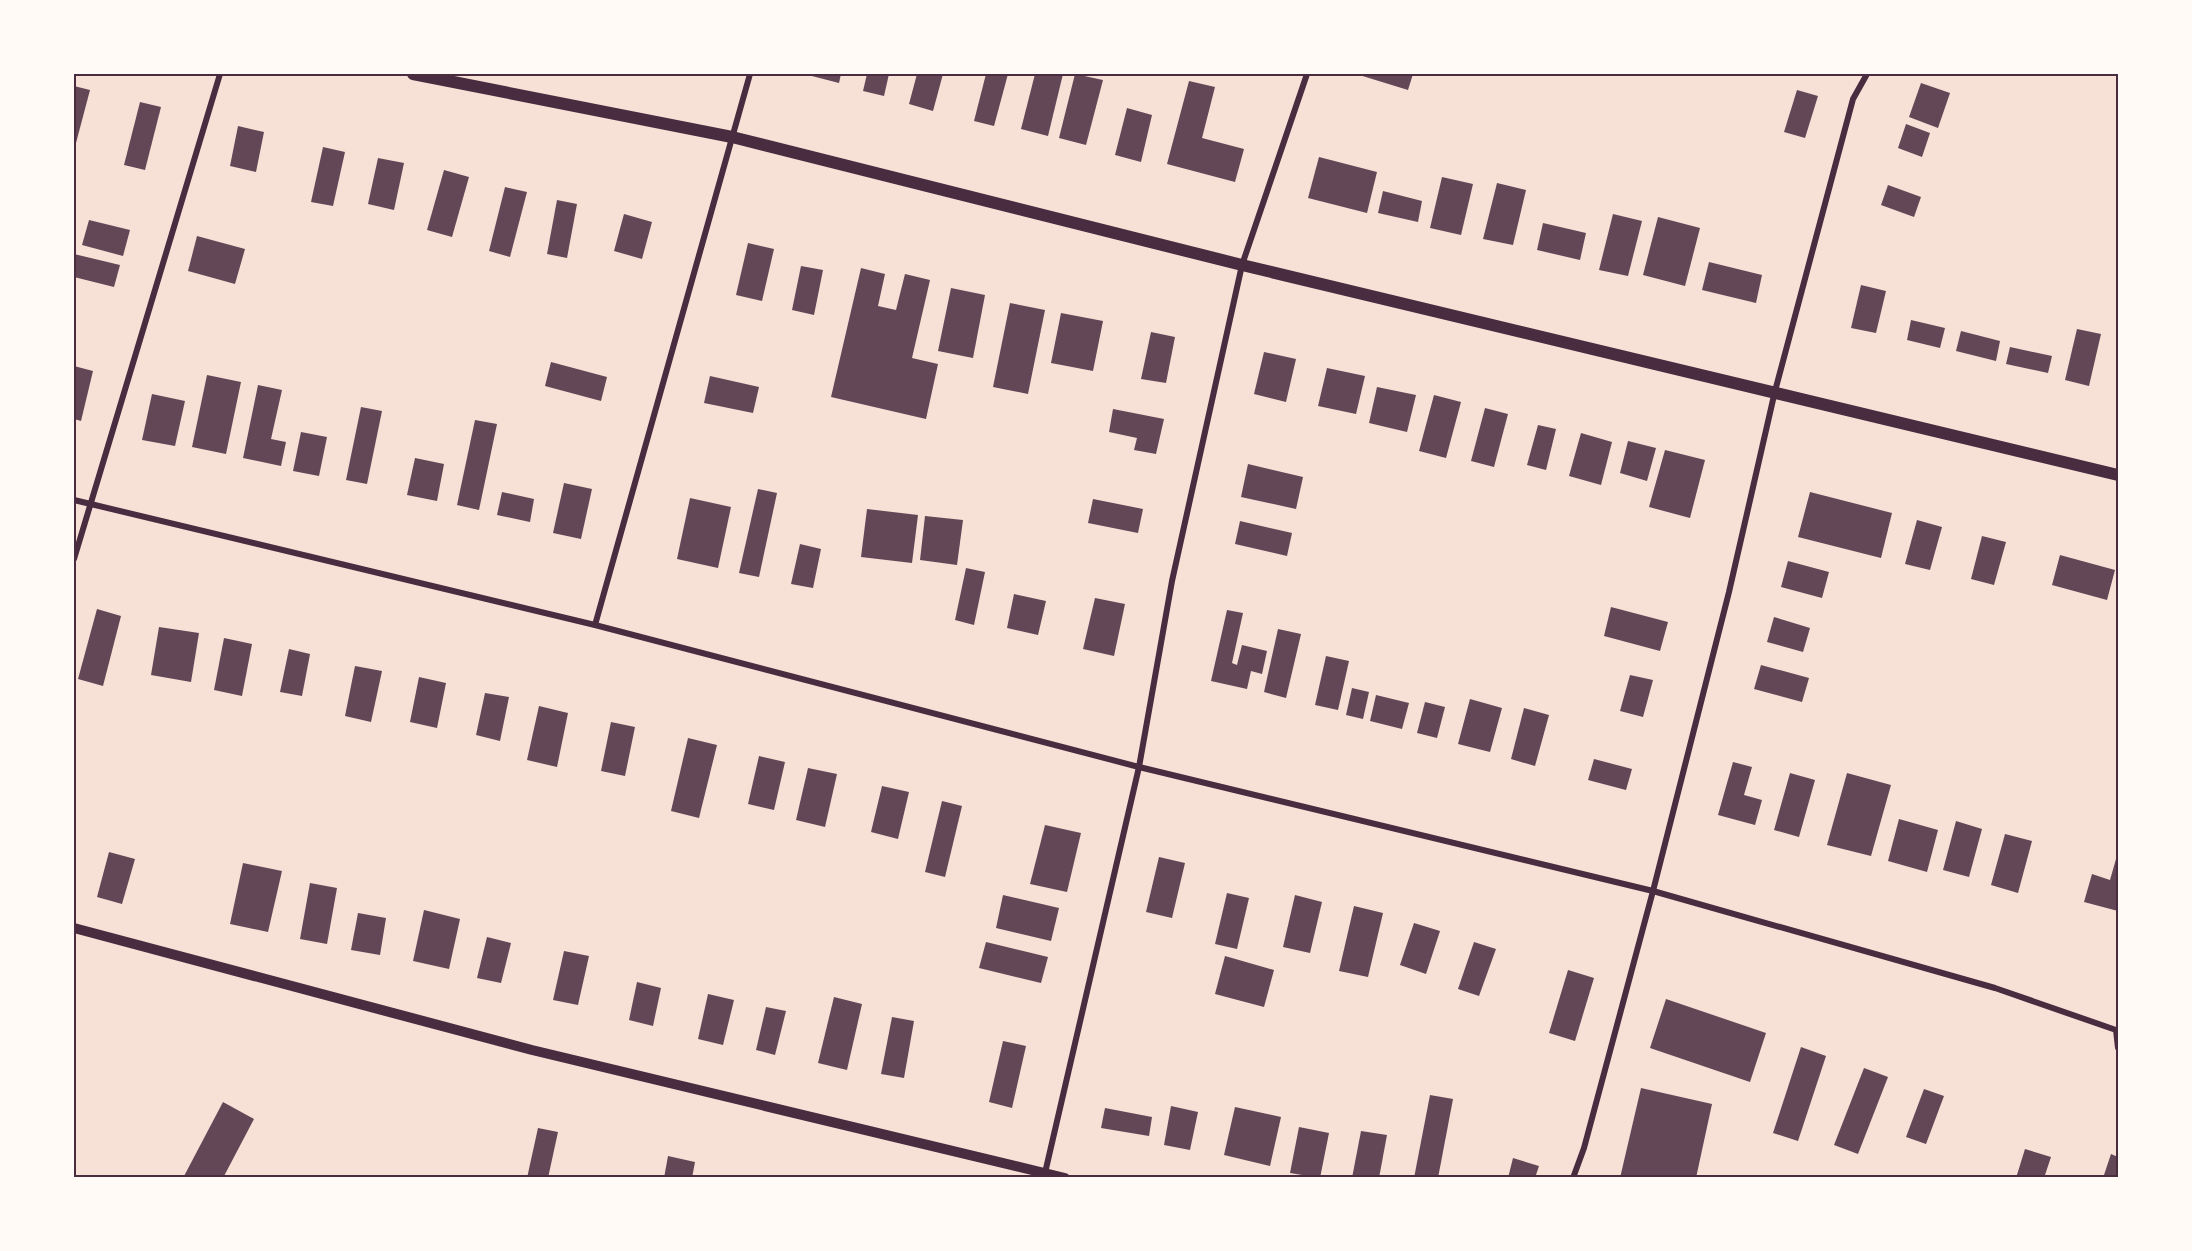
<svg xmlns="http://www.w3.org/2000/svg" width="2192" height="1251" viewBox="0 0 2192 1251" font-family="Mulish,sans-serif">
	<style>
		.building { fill: #644757 }
		.lines { fill: none; stroke-linecap: round; stroke-linejoin: round }
		.minor { stroke: #4a2c40; stroke-width: 6 }
		.tertiary { stroke: #4a2c40; stroke-width: 10 }
		.secondary { stroke: #4a2c40; stroke-width: 12 }
		.neatline { fill: none; stroke: #4a2c40; stroke-width: 2 }
	</style>
	<rect width="100%" height="100%" fill="#f7e1d7"/>
	<g class="building">
		<polygon points="804,74 841,74 839,83"/>
		<polygon points="867,74 889,74 884,96 863,91"/>
		<polygon points="917,74 943,74 933,111 909,104"/>
		<polygon points="986,74 1008,74 994,126 974,121"/>
		<polygon points="1035,74 1063,74 1048,136 1021,129"/>
		<polygon points="1075,74 1103,80 1086,145 1059,138"/>
		<polygon points="1356,74 1413,74 1408,90"/>
		<polygon points="1189,81 1215,87 1202,138 1244,149 1235,182 1167,164"/>
		<polygon points="1921,83 1950,93 1938,128 1909,117"/>
		<polygon points="74,86 90,90 76,143 74,142"/>
		<polygon points="1797,90 1818,96 1805,138 1784,132"/>
		<polygon points="140,102 161,107 145,170 124,165"/>
		<polygon points="1127,108 1152,115 1141,162 1115,155"/>
		<polygon points="1906,124 1930,133 1922,157 1898,148"/>
		<polygon points="238,126 264,132 256,172 230,166"/>
		<polygon points="323,147 345,152 333,206 311,202"/>
		<polygon points="1319,157 1377,172 1367,213 1308,198"/>
		<polygon points="378,158 404,163 394,210 368,204"/>
		<polygon points="444,170 469,177 452,237 427,230"/>
		<polygon points="1442,177 1473,184 1461,235 1430,228"/>
		<polygon points="1497,183 1526,190 1513,245 1483,239"/>
		<polygon points="1888,185 1921,197 1914,217 1881,205"/>
		<polygon points="505,187 527,192 510,257 489,251"/>
		<polygon points="1383,191 1422,201 1418,222 1378,213"/>
		<polygon points="557,200 577,204 567,258 547,254"/>
		<polygon points="624,214 652,222 642,259 614,251"/>
		<polygon points="1613,214 1642,221 1628,276 1599,270"/>
		<polygon points="1658,217 1700,228 1685,286 1643,275"/>
		<polygon points="89,220 130,230 123,256 82,245"/>
		<polygon points="1543,223 1586,233 1580,260 1537,250"/>
		<polygon points="197,236 245,249 235,284 188,271"/>
		<polygon points="748,243 774,249 762,301 736,295"/>
		<polygon points="74,254 120,265 114,287 74,277"/>
		<polygon points="1709,262 1762,275 1756,303 1702,290"/>
		<polygon points="801,266 823,270 814,315 792,310"/>
		<polygon points="861,268 885,274 878,306 896,310 905,274 930,280 912,358 938,364 926,419 831,397"/>
		<polygon points="1861,285 1886,291 1876,333 1851,328"/>
		<polygon points="951,288 985,295 973,358 938,351"/>
		<polygon points="1010,303 1045,310 1028,394 993,387"/>
		<polygon points="1061,313 1103,321 1093,371 1051,363"/>
		<polygon points="1911,320 1945,328 1940,348 1907,340"/>
		<polygon points="2077,329 2101,334 2089,386 2065,380"/>
		<polygon points="1961,331 2000,341 1996,361 1956,351"/>
		<polygon points="1151,332 1175,337 1166,383 1141,379"/>
		<polygon points="2010,347 2052,356 2048,373 2006,364"/>
		<polygon points="1264,352 1296,359 1286,402 1254,394"/>
		<polygon points="551,362 607,377 601,401 545,386"/>
		<polygon points="74,366 93,371 81,421 74,419"/>
		<polygon points="1327,368 1365,376 1356,414 1318,406"/>
		<polygon points="207,375 241,382 226,454 192,447"/>
		<polygon points="710,376 759,387 753,413 704,403"/>
		<polygon points="258,385 282,390 271,439 286,442 281,466 243,458"/>
		<polygon points="1377,387 1416,395 1407,432 1369,423"/>
		<polygon points="152,394 185,401 175,446 142,440"/>
		<polygon points="1434,395 1461,402 1446,458 1419,451"/>
		<polygon points="361,407 382,411 367,484 346,480"/>
		<polygon points="1485,408 1508,414 1494,467 1471,461"/>
		<polygon points="1113,409 1164,419 1156,454 1134,450 1137,438 1109,432"/>
		<polygon points="475,420 497,424 479,510 457,505"/>
		<polygon points="1538,425 1556,429 1546,470 1527,465"/>
		<polygon points="301,432 327,437 319,476 293,471"/>
		<polygon points="1581,433 1612,442 1601,485 1569,476"/>
		<polygon points="1628,441 1656,448 1647,481 1620,473"/>
		<polygon points="1665,450 1705,460 1690,518 1649,507"/>
		<polygon points="415,458 444,464 437,501 407,495"/>
		<polygon points="1248,464 1303,477 1296,509 1241,497"/>
		<polygon points="564,483 592,489 581,539 553,533"/>
		<polygon points="758,489 777,493 759,577 739,573"/>
		<polygon points="502,492 534,499 530,522 497,515"/>
		<polygon points="1810,492 1892,513 1881,558 1798,537"/>
		<polygon points="690,498 731,507 718,568 677,559"/>
		<polygon points="1093,499 1143,509 1138,533 1088,523"/>
		<polygon points="867,509 918,515 912,563 861,557"/>
		<polygon points="925,516 963,520 957,565 920,560"/>
		<polygon points="1917,520 1942,527 1930,570 1905,564"/>
		<polygon points="1240,521 1292,533 1287,556 1235,544"/>
		<polygon points="1982,536 2006,542 1994,585 1971,579"/>
		<polygon points="800,544 821,549 813,588 791,584"/>
		<polygon points="2060,555 2115,570 2107,600 2052,585"/>
		<polygon points="1788,561 1829,572 1822,598 1781,587"/>
		<polygon points="966,568 985,572 974,625 955,620"/>
		<polygon points="1014,594 1046,601 1038,635 1007,628"/>
		<polygon points="1095,598 1125,604 1114,656 1083,649"/>
		<polygon points="1611,607 1668,622 1660,651 1604,636"/>
		<polygon points="97,609 121,616 103,686 78,679"/>
		<polygon points="1227,610 1243,613 1232,663 1237,665 1242,645 1267,651 1262,674 1251,671 1247,689 1211,681"/>
		<polygon points="1774,617 1810,628 1803,652 1767,642"/>
		<polygon points="159,627 199,633 191,682 151,675"/>
		<polygon points="1278,629 1301,634 1286,698 1264,692"/>
		<polygon points="224,638 252,644 242,696 214,690"/>
		<polygon points="289,649 310,654 302,696 280,692"/>
		<polygon points="1326,656 1349,661 1338,710 1315,705"/>
		<polygon points="1761,665 1809,678 1802,702 1754,689"/>
		<polygon points="355,666 382,671 371,722 345,716"/>
		<polygon points="1630,675 1653,680 1643,717 1620,711"/>
		<polygon points="419,677 446,683 437,728 410,722"/>
		<polygon points="1352,688 1369,692 1363,719 1346,715"/>
		<polygon points="485,693 509,697 500,741 476,735"/>
		<polygon points="1376,695 1409,703 1402,729 1370,721"/>
		<polygon points="1470,699 1502,708 1490,752 1458,744"/>
		<polygon points="1425,702 1445,707 1437,738 1417,733"/>
		<polygon points="539,706 568,713 557,767 527,760"/>
		<polygon points="1524,708 1549,715 1535,766 1511,759"/>
		<polygon points="611,722 635,727 625,776 601,771"/>
		<polygon points="688,738 717,745 699,818 671,811"/>
		<polygon points="759,756 785,762 774,810 748,804"/>
		<polygon points="1594,759 1632,769 1626,790 1588,780"/>
		<polygon points="1733,762 1752,767 1744,795 1762,800 1755,825 1718,815"/>
		<polygon points="808,768 837,774 825,827 796,820"/>
		<polygon points="1790,773 1815,780 1799,837 1774,830"/>
		<polygon points="1847,773 1891,785 1871,856 1827,845"/>
		<polygon points="882,786 909,792 898,839 871,832"/>
		<polygon points="942,801 962,806 945,877 925,872"/>
		<polygon points="1899,819 1938,830 1927,872 1888,861"/>
		<polygon points="1956,821 1982,829 1969,877 1943,870"/>
		<polygon points="1045,825 1081,833 1067,892 1030,884"/>
		<polygon points="2005,834 2032,841 2018,893 1991,885"/>
		<polygon points="109,852 135,859 122,904 97,897"/>
		<polygon points="2118,852 2118,911 2084,902 2092,874 2110,880"/>
		<polygon points="1159,857 1185,863 1172,918 1146,912"/>
		<polygon points="243,863 282,871 268,932 230,924"/>
		<polygon points="310,883 337,888 327,944 300,939"/>
		<polygon points="1227,893 1249,898 1237,949 1215,944"/>
		<polygon points="1003,895 1059,908 1051,941 996,928"/>
		<polygon points="1295,895 1322,902 1310,953 1283,947"/>
		<polygon points="1354,906 1383,913 1368,977 1339,971"/>
		<polygon points="424,910 460,919 449,969 413,961"/>
		<polygon points="358,913 386,918 380,955 351,950"/>
		<polygon points="1414,923 1440,931 1426,974 1400,965"/>
		<polygon points="487,937 511,943 501,983 477,978"/>
		<polygon points="986,942 1048,957 1041,983 979,968"/>
		<polygon points="1474,942 1496,949 1479,996 1458,989"/>
		<polygon points="564,951 589,956 578,1005 553,1000"/>
		<polygon points="1225,956 1274,970 1264,1007 1215,994"/>
		<polygon points="1568,970 1594,978 1575,1041 1549,1033"/>
		<polygon points="637,982 661,988 653,1026 629,1020"/>
		<polygon points="708,994 734,1000 723,1045 698,1039"/>
		<polygon points="834,997 862,1004 847,1070 818,1063"/>
		<polygon points="1666,999 1766,1033 1750,1082 1650,1048"/>
		<polygon points="766,1007 786,1011 775,1055 756,1050"/>
		<polygon points="892,1017 914,1021 904,1078 881,1074"/>
		<polygon points="1003,1041 1026,1046 1012,1108 989,1102"/>
		<polygon points="1801,1047 1826,1056 1798,1141 1773,1133"/>
		<polygon points="1864,1068 1888,1077 1858,1154 1834,1145"/>
		<polygon points="1641,1088 1712,1104 1696,1178 1620,1178"/>
		<polygon points="1924,1089 1944,1096 1926,1144 1906,1137"/>
		<polygon points="1430,1095 1453,1099 1438,1178 1414,1178"/>
		<polygon points="223,1102 254,1119 223,1178 183,1178"/>
		<polygon points="1171,1106 1198,1112 1190,1150 1164,1145"/>
		<polygon points="1235,1107 1281,1117 1270,1166 1224,1155"/>
		<polygon points="1105,1108 1152,1117 1149,1136 1101,1128"/>
		<polygon points="1299,1127 1329,1133 1320,1178 1290,1173"/>
		<polygon points="538,1128 558,1132 548,1178 527,1178"/>
		<polygon points="1361,1131 1387,1135 1379,1178 1352,1178"/>
		<polygon points="2025,1149 2051,1157 2044,1178 2016,1178"/>
		<polygon points="2111,1154 2118,1157 2118,1178 2103,1178"/>
		<polygon points="668,1156 695,1162 692,1178 664,1178"/>
		<polygon points="1513,1158 1539,1166 1535,1178 1508,1178"/>
	</g>
	<g class="lines">
		<g class="minor">
			<polyline points="74,500 595,625 1139,767 1653,891 1995,988 2116,1030 2118,1048"/>
			<polyline points="74,559 220,74"/>
			<polyline points="595,625 750,74"/>
			<polyline points="1045,1173 1139,767 1172,581 1242,265 1307,74"/>
			<polyline points="1573,1178 1584,1148 1653,891 1729,592 1775,391 1853,99 1867,74"/>
		</g>
		<polyline class="tertiary" points="74,928 532,1050 1065,1178"/>
		<polyline class="secondary" points="413,74 732,137 1242,265 2118,475"/>
	</g>
	<rect width="2192" height="1251" fill="none" stroke="#fffaf5" stroke-width="150"/>
	<rect x="75" y="75" width="2042" height="1101" class="neatline"/>
</svg>
